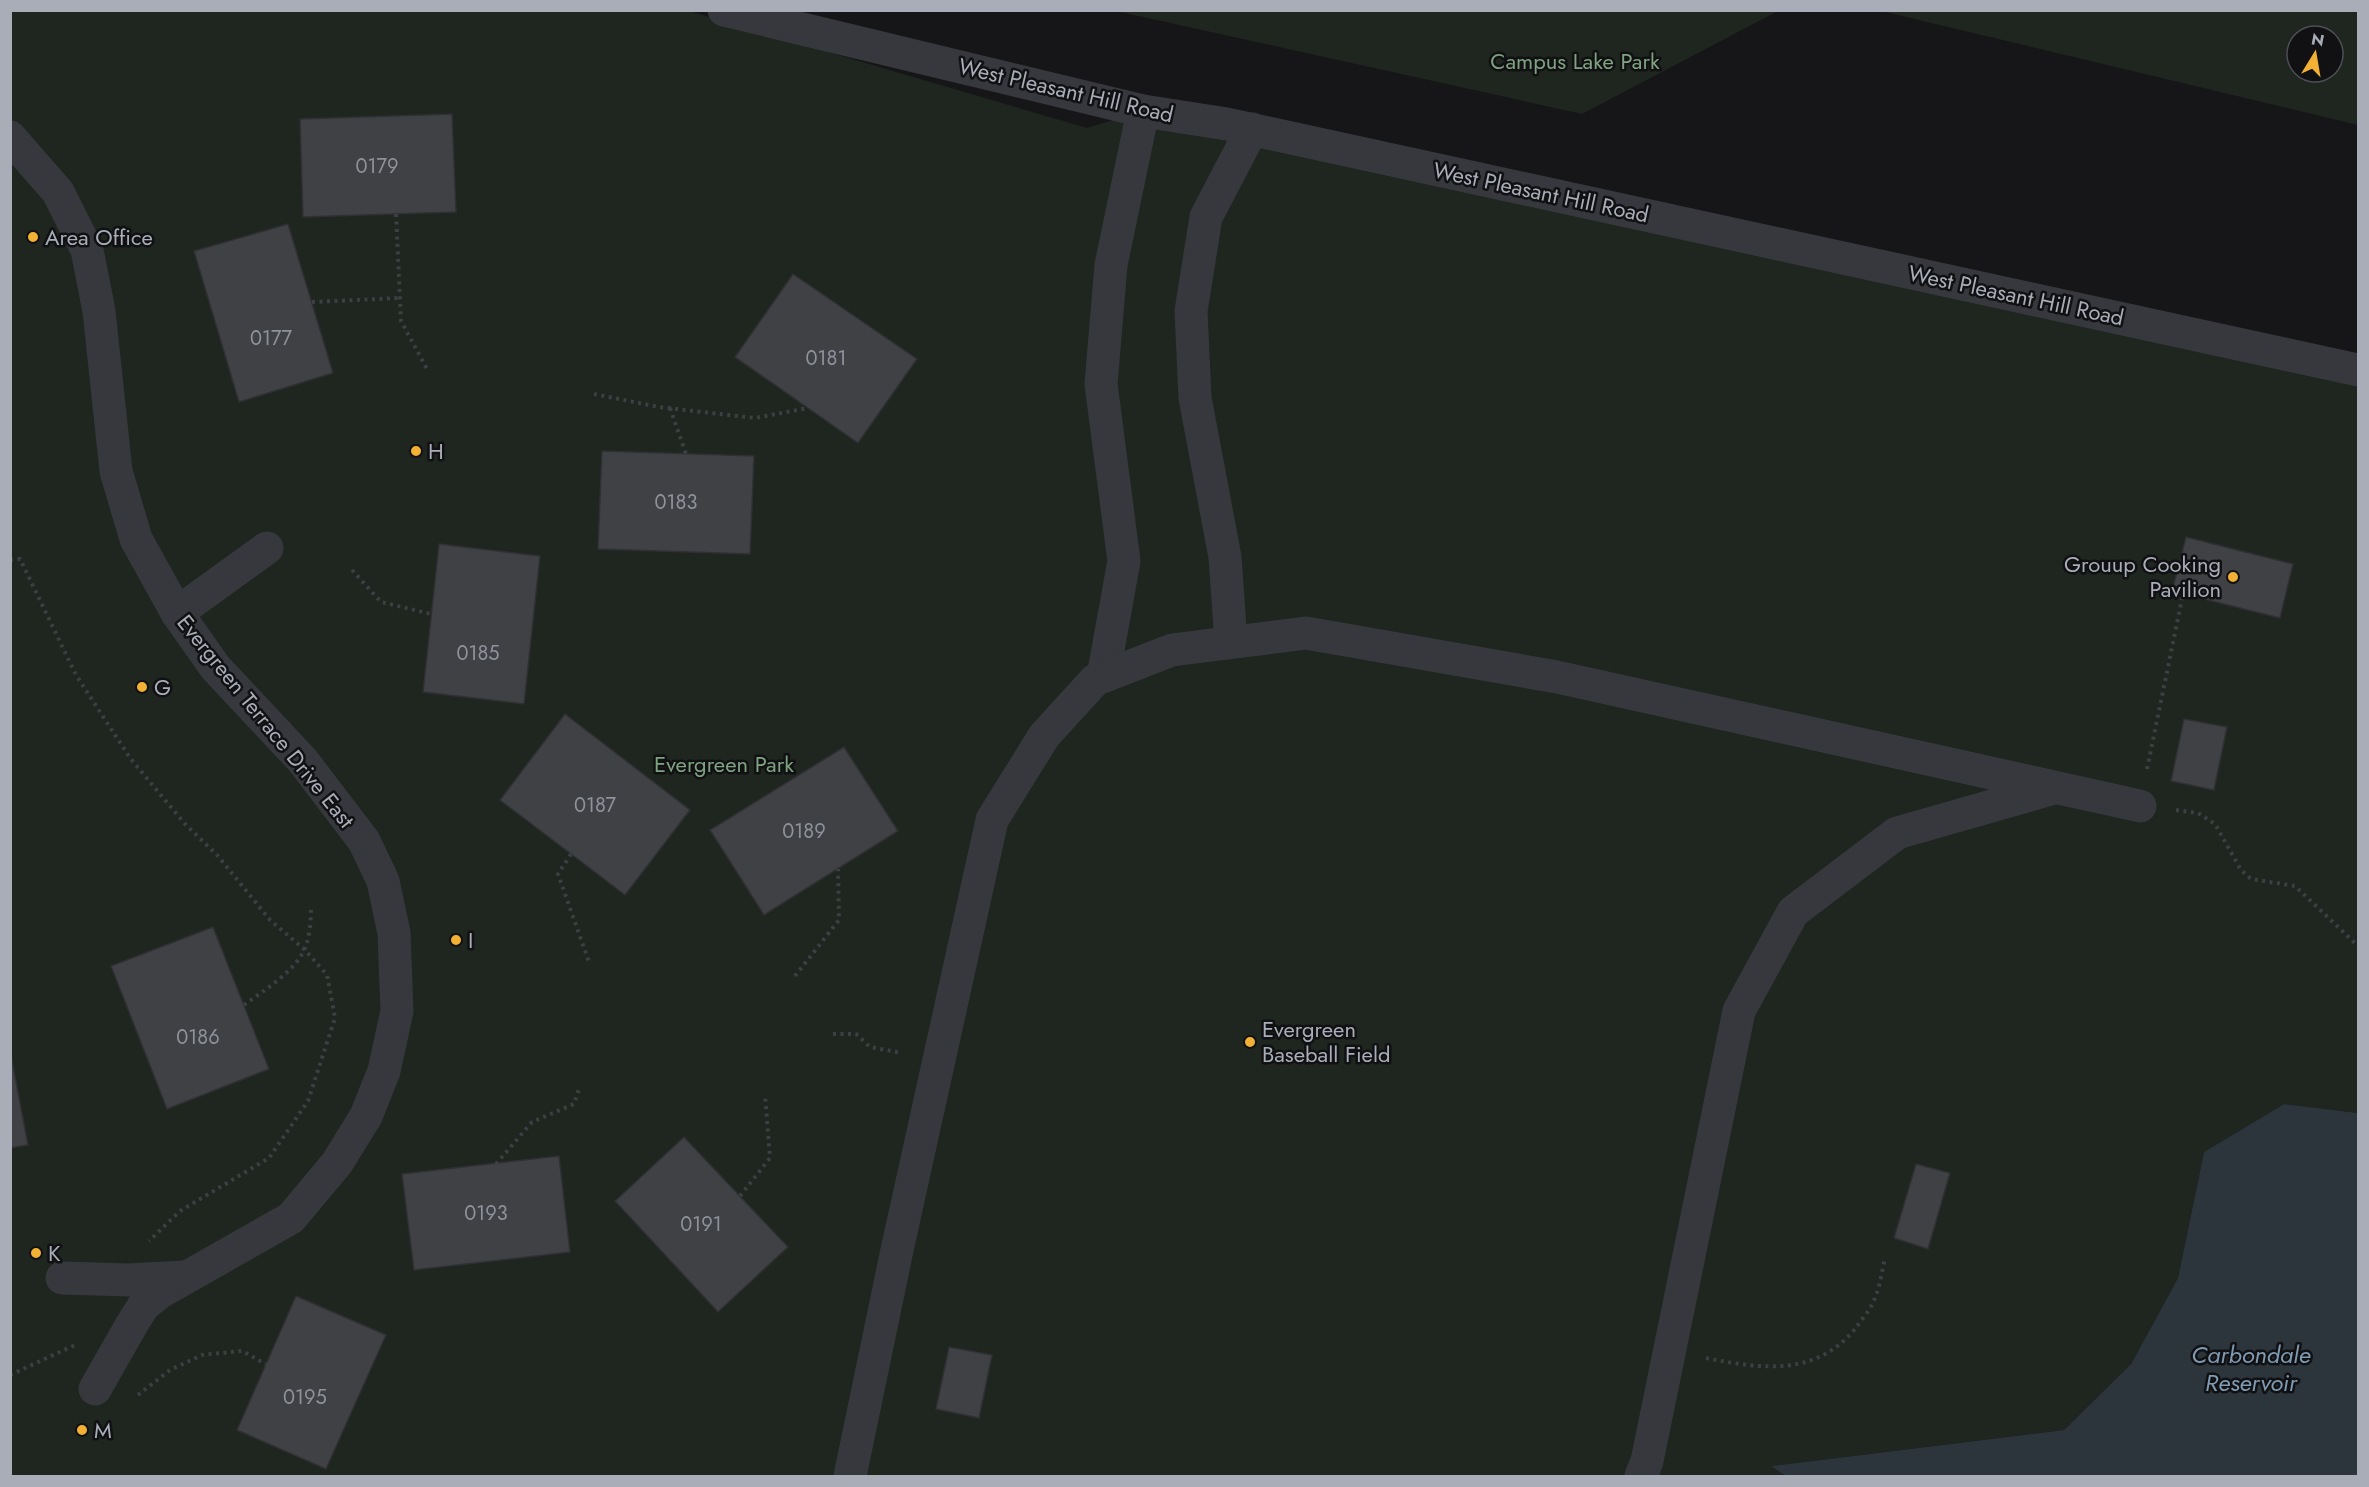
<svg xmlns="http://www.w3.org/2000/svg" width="2369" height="1487" viewBox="0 0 2369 1487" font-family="Jost,sans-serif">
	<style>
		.green { fill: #1e261f; fill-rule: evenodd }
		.water { fill: #2c353c }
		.building { fill: #404145; stroke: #303034; stroke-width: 1.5 }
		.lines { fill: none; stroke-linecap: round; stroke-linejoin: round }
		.path { stroke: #3d3f44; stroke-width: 4; stroke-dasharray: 3 4.5; stroke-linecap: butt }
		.minor { stroke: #37383d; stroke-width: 33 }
		.tertiary { stroke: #37383d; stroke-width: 33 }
		.poi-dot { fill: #f2b134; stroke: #111113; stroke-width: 2 }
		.labels { text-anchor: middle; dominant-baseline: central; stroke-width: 5; stroke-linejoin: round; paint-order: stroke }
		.number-label { font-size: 20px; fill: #8e929b }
		.park-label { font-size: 22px; fill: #7fa381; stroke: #111113 }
		.street-label { font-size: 22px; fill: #a8adb8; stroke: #111113 }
		.poi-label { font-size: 22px; fill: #a8adb8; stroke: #111113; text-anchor: start }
		.water-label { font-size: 24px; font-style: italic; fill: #7f9bb3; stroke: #111113 }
	</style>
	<rect width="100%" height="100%" fill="#161618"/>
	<g class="green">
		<polygon points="10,11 689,11 1087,128 1143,111 2358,371 2358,1113 2284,1104 2204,1152 2178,1278 2131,1364 2064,1430 1772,1466 1786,1476 11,1476"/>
		<polygon points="1116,11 1778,11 1582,114"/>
		<path d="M1881 11H2358V125ZM2297 36H2333V72H2297Z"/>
	</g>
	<polygon class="water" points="2284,1104 2358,1113 2358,1476 1786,1476 1771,1466 2064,1430 2131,1364 2178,1278 2204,1152"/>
	<g class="building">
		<polygon points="452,114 456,212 303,217 300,119"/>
		<polygon points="288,224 333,373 239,402 194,251"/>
		<polygon points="793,274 917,359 858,443 735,357"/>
		<polygon points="602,451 754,456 750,554 598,549"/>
		<polygon points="2186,537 2293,564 2280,618 2172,591"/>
		<polygon points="439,544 540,556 524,704 423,692"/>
		<polygon points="565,714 690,810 625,895 500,800"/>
		<polygon points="2184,719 2227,727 2214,790 2171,781"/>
		<polygon points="844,747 898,831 764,915 710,830"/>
		<polygon points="213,927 269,1069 167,1109 111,966"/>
		<polygon points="10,1050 28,1145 10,1148"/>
		<polygon points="684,1137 788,1247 718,1312 615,1201"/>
		<polygon points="559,1156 570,1252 414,1270 402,1174"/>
		<polygon points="1916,1164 1950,1173 1928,1249 1894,1238"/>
		<polygon points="296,1296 386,1335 326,1469 237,1430"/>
		<polygon points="949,1347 992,1355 979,1418 936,1409"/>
	</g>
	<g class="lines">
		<g class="path">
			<polyline points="396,214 401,321 427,369"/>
			<polyline points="312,302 400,298"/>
			<polyline points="594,394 659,407 755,418 808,408"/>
			<polyline points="670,408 686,454"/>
			<polyline points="10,560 20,559 76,675 130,758 185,824 218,856 270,920 305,950 327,975 335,1018 308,1101 269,1158 180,1211 149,1241"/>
			<polyline points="352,570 381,602 431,614"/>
			<polyline points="2147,769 2183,594"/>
			<polyline points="2176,810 2198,813 2215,824 2241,870 2251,879 2295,886 2358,946"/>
			<polyline points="571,854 558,874 589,962"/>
			<polyline points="795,976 839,920 838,869"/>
			<path d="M244 1005C263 991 296 971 305 948 310 936 311 920 311 907"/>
			<polyline points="833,1034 856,1034 870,1047 902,1053"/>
			<polyline points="496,1164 532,1122 574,1104 580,1086"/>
			<polyline points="740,1196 770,1158 765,1095"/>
			<path d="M1706 1358C1761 1369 1815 1377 1855 1329 1862 1319 1871 1309 1875 1298 1880 1286 1882 1271 1885 1258"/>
			<polyline points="10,1375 75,1345"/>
			<polyline points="138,1395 170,1370 202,1355 242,1351 266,1364"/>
		</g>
		<g class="minor">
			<polyline points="10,137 58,192 87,250 99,311 116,471 136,539 177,613 215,667 303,761 364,841 383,881 394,933 397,1011 384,1071 366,1116 337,1163 291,1218 159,1293 144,1305 132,1324 95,1389"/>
			<polyline points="177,613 267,548"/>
			<polyline points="1231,642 1225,557 1195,398 1191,311 1206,217 1252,129"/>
			<polyline points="1103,677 1124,561 1101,384 1111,265 1143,111"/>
			<polyline points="62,1278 128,1280 184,1277"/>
			<polyline points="850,1476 897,1250 992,820 1044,736 1095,680 1172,650 1306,633 1557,677 2140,806"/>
			<polyline points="1641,1476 1647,1461 1739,1011 1793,912 1897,833 2051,789"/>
		</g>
		<polyline class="tertiary" points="724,10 1143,111 1227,124 2358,370"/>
	</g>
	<g class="poi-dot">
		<circle cx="33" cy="237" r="6"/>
		<circle cx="416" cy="451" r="6"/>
		<circle cx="2233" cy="577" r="6"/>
		<circle cx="142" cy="687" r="6"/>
		<circle cx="456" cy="940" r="6"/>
		<circle cx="1250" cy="1042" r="6"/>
		<circle cx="36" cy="1253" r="6"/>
		<circle cx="82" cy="1430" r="6"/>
	</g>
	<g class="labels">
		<g class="number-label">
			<text x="377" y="166">0179</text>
			<text x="271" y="338">0177</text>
			<text x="826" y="358">0181</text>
			<text x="676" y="502">0183</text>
			<text x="478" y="653">0185</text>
			<text x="595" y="805">0187</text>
			<text x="804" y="831">0189</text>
			<text x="198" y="1037">0186</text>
			<text x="486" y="1213">0193</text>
			<text x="701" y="1224">0191</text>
			<text x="305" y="1397">0195</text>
		</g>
		<g class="park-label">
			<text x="1575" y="61">Campus Lake Park</text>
			<text x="724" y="764">Evergreen Park</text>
		</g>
		<g class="street-label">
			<text transform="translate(1066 90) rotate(13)">West Pleasant Hill Road</text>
			<text transform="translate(1541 192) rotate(12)">West Pleasant Hill Road</text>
			<text transform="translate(2016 295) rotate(12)">West Pleasant Hill Road</text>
			<text transform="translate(266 721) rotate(51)">Evergreen Terrace Drive East</text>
		</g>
		<g class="poi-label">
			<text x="45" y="237">Area Office</text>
			<text x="428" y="451">H</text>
			<text x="2221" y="564" text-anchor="end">Grouup Cooking<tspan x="2221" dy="25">Pavilion</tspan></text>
			<text x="154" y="687">G</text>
			<text x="468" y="940">I</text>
			<text x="1262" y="1029">Evergreen<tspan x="1262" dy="25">Baseball Field</tspan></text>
			<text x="48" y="1253">K</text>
			<text x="94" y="1430">M</text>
		</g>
		<g class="water-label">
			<text x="2251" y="1354">Carbondale<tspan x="2251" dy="28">Reservoir</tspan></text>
		</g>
	</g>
	<rect width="2369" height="1487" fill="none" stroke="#a8adb8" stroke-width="24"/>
	<g transform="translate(2315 54) rotate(11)"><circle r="28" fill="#111113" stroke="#4d4f55" stroke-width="1.5"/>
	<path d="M0-4.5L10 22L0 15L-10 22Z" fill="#f2b134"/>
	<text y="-9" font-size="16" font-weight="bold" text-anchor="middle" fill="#a8adb8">N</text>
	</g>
</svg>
